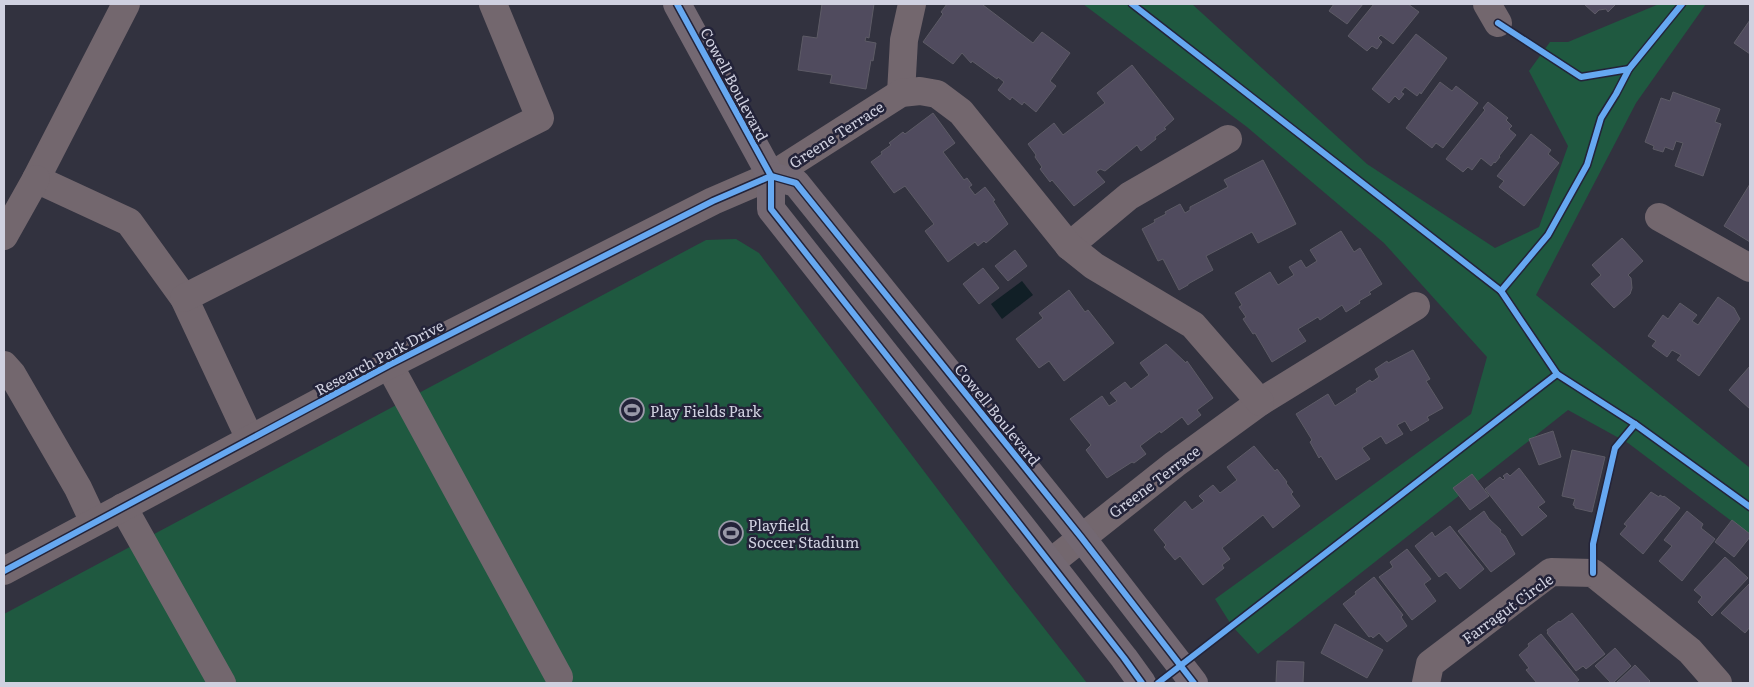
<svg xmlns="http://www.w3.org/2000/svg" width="1754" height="687" viewBox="0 0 1754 687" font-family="Literata,serif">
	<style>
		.green { fill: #1f5940 }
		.water { fill: #111f26 }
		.building { fill: #504b5e; stroke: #5d5b66 }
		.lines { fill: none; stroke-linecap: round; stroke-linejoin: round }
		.minor { stroke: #73676e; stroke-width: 28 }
		.major { stroke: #736872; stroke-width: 28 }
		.cycleway-casing { stroke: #232339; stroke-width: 9 }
		.cycleway { stroke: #66a8f1; stroke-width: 6 }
		.labels { text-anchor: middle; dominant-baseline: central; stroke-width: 5; stroke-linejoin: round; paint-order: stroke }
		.street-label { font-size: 15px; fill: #d0d1e0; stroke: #232339 }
		.poi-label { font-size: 15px; fill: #d0d1e0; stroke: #232339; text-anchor: start }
	</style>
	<rect width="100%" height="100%" fill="#32323f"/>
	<g class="green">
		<polygon points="1083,4 1192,4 1367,164 1495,248 1539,227 1568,146 1529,71 1550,42 1568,42 1659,4 1706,4 1636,103 1536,295 1750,468 1750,535 1628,443 1568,410 1258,654 1232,626 1215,599 1471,414 1487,357 1384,243 1247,127"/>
		<polygon points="736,239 759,253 1004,577 1087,683 4,683 4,614 706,240"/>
	</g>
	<polygon class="water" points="1022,281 1033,295 1002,319 991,304"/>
	<g class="building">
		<polygon points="822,4 874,4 869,38 866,37 865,41 876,43 873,61 871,60 866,89 830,83 832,75 798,70 803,36 817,38"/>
		<polygon points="947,4 984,4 983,5 1033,43 1042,32 1070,53 1050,81 1056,86 1036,112 1024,102 1022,105 1012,97 1010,100 998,90 1004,82 998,77 997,79 972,61 971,63 962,53 953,64 923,42 943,14 941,12"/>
		<polygon points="1334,4 1363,4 1347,24 1329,11"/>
		<polygon points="1374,4 1408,4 1419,12 1393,44 1381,35 1378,38 1382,42 1377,49 1372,46 1367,51 1348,36"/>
		<polygon points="1584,4 1616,4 1608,12 1606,9 1599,10 1595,14"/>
		<polygon points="1750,20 1750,54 1734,43"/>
		<polygon points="1416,34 1447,58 1421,94 1420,92 1417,96 1405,87 1401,92 1404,94 1399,100 1395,96 1389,103 1372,89"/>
		<polygon points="1132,65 1174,119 1164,128 1166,129 1155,137 1156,139 1141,151 1137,145 1105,171 1100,169 1096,172 1105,182 1074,206 1052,180 1050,182 1040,169 1042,167 1035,157 1036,155 1028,144 1054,123 1063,135 1105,103 1097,93"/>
		<polygon points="1440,82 1452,91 1456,86 1478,103 1443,148 1436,143 1432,148 1406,128"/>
		<polygon points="1673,92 1720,109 1715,122 1721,124 1703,176 1675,166 1683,143 1676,141 1673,150 1665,147 1663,152 1653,149 1654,146 1645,142 1661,98 1670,101"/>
		<polygon points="1488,102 1508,118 1506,120 1512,126 1509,129 1516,135 1499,156 1500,157 1495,163 1494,162 1491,166 1481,158 1472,170 1468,167 1463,172 1446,159 1485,110 1483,108"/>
		<polygon points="933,113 955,143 943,152 964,180 967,178 972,185 969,187 975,195 985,187 995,200 993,201 1008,224 986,243 984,241 978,246 975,242 948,262 925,231 934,224 905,186 894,193 871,162 882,154 881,152 891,145 889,143 903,132 905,134"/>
		<polygon points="1531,134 1551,150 1548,154 1559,163 1524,206 1499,187 1504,181 1497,176"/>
		<polygon points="1263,160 1296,224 1258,243 1252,232 1206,256 1213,270 1188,284 1188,285 1179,290 1163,259 1158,261 1142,229 1155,222 1154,220 1166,214 1165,212 1180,204 1185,213 1190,210 1190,207 1228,187 1224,180"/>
		<polygon points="1750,184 1750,242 1724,226"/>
		<polygon points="1341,231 1354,252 1360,248 1382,284 1369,292 1371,294 1359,301 1360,303 1346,312 1342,305 1320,320 1318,317 1298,329 1306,341 1272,362 1255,333 1253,334 1243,319 1246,317 1239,307 1242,305 1235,293 1270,272 1278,285 1294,275 1289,267 1301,260 1306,268 1317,261 1310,250"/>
		<polygon points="1622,238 1643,261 1628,275 1631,278 1632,288 1630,294 1614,308 1591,284 1601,275 1592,265"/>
		<polygon points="1015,250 1027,266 1008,281 995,266"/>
		<polygon points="983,268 999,288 979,304 963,284"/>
		<polygon points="1069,290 1085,312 1088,310 1114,343 1064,381 1049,361 1039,368 1016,339 1043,318 1039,313"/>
		<polygon points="1718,297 1734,308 1740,319 1699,376 1677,360 1681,355 1672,350 1667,357 1652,346 1656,341 1648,336 1663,315 1668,319 1680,303 1697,315 1692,321 1698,325"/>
		<polygon points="1166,344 1186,363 1187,361 1213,398 1197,410 1201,415 1188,425 1182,417 1161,433 1160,431 1140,446 1146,454 1134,463 1132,462 1107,478 1086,450 1091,445 1070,419 1102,396 1109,406 1117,401 1110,393 1125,382 1131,389 1149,375 1140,363"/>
		<polygon points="1413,350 1430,379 1426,381 1443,408 1427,417 1429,420 1411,431 1405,421 1397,425 1403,434 1386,444 1381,436 1362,448 1370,459 1336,480 1321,456 1319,458 1310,442 1312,440 1296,414 1328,394 1335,406 1357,392 1356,389 1370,380 1372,382 1379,377 1375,369 1387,361 1388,363"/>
		<polygon points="1750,366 1750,409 1729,390"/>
		<polygon points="1553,431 1561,457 1539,465 1529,439"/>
		<polygon points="1254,446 1275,471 1277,469 1287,482 1286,483 1293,492 1291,494 1300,506 1273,528 1263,515 1222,548 1230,559 1222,565 1224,568 1203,585 1180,556 1175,560 1164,547 1166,545 1154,530 1185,501 1192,510 1204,501 1199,496 1213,485 1220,493 1237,480 1227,467"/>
		<polygon points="1572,450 1605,457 1592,512 1575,508 1575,506 1573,505 1575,499 1562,496"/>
		<polygon points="1519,468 1545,502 1538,507 1547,516 1522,536 1485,489 1500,477 1503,480 1505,478 1503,476 1507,473 1510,476"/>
		<polygon points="1472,474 1489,496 1470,510 1453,488"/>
		<polygon points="1651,492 1659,497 1660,495 1663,497 1664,496 1680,508 1643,554 1620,534 1627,526 1624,524"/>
		<polygon points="1484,511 1489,519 1501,530 1500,532 1505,536 1515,554 1491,572 1458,531"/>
		<polygon points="1687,511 1703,524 1701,528 1715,539 1682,581 1659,561 1672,546 1664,540"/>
		<polygon points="1732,520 1750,534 1750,537 1734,557 1715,542"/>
		<polygon points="1450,526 1484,569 1460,589 1446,572 1439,577 1415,546 1432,532 1435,537"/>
		<polygon points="1407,549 1431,579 1424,584 1436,601 1412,620 1379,577 1393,567 1390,562"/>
		<polygon points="1725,557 1748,578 1712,616 1698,602 1702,597 1694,590"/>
		<polygon points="1374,577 1403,615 1401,617 1407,626 1387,642 1379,633 1373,638 1371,636 1369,637 1343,604 1356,594 1355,592"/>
		<polygon points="1750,583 1750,627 1745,633 1721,613"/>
		<polygon points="1572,613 1605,654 1586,669 1583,666 1576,671 1547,633 1548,632 1547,630 1559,621 1560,622"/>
		<polygon points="1335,624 1383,650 1367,678 1321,653"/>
		<polygon points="1541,634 1579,680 1575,683 1537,683 1526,670 1529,668 1519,655 1529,646 1528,644"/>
		<polygon points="1615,648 1631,666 1613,683 1611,683 1595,666"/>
		<polygon points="1277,661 1304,662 1303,683 1276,683"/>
		<polygon points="1635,665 1650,681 1648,683 1616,683"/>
	</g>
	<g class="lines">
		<g class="minor">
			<polyline points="126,4 36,179 129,222 184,298 250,439"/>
			<polyline points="1487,4 1498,23"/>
			<polyline points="901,93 904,40 912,4"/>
			<polyline points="1659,217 1750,268"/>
			<polyline points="4,236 36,179"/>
			<polyline points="1069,246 1129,196 1228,139"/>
			<polyline points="184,298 540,118 493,4"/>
			<polyline points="4,365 12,374 78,488 94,522"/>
			<polyline points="389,365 559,677"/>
			<polyline points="123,507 222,683"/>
			<polyline points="1050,563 1175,464 1260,402 1416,306"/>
			<polyline points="4,571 389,365 713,201 771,176 901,93 920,91 937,94 961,112 1069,246 1094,266 1193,325 1260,402"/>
			<polyline points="1426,683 1430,664 1551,572 1593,573 1690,651 1718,683"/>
		</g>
		<g class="major">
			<polyline points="677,4 771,176 771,209 1021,526 1124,658 1142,683"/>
			<polyline points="771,176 796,183 1081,537 1194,683"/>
		</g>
		<g class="cycleway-casing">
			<g id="cycleway">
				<polyline points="677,4 771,176 771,209 1021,526 1124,658 1142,683"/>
				<polyline points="1132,4 1501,291 1557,374 1635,424 1750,507"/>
				<polyline points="1498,23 1581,77 1629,69"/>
				<polyline points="771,176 796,183 1081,537 1194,683"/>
				<polyline points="1501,291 1548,235 1587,165 1601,118 1616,94 1629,69 1682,4"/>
				<polyline points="4,571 389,365 713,201 771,176"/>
				<polyline points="1593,573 1593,544 1615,448 1635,424"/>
				<polyline points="1158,683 1557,374"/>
			</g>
		</g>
		<use href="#cycleway" class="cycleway"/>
	</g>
	<defs>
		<g id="stadium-ring" transform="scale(1.25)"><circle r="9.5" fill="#232339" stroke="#9999a8" stroke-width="1.5"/><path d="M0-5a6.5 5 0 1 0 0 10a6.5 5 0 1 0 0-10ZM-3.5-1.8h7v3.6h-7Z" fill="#9999a8"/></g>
	</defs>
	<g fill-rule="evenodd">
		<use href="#stadium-ring" x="632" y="410"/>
		<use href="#stadium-ring" x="731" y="533"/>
	</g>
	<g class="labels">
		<g class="street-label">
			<text transform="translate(735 84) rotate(62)">Cowell Boulevard</text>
			<text transform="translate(836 134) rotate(-33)">Greene Terrace</text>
			<text transform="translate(379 357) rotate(-28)">Research Park Drive</text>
			<text transform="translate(998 414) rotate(51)">Cowell Boulevard</text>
			<text transform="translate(1154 481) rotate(-37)">Greene Terrace</text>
			<text transform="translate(1507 608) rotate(-36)">Farragut Circle</text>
		</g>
		<g class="poi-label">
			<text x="650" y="410">Play Fields Park</text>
			<text x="748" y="524">Playfield<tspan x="748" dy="17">Soccer Stadium</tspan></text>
		</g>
	</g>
	<rect width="1754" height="687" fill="none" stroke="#d0d1e0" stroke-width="10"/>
</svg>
